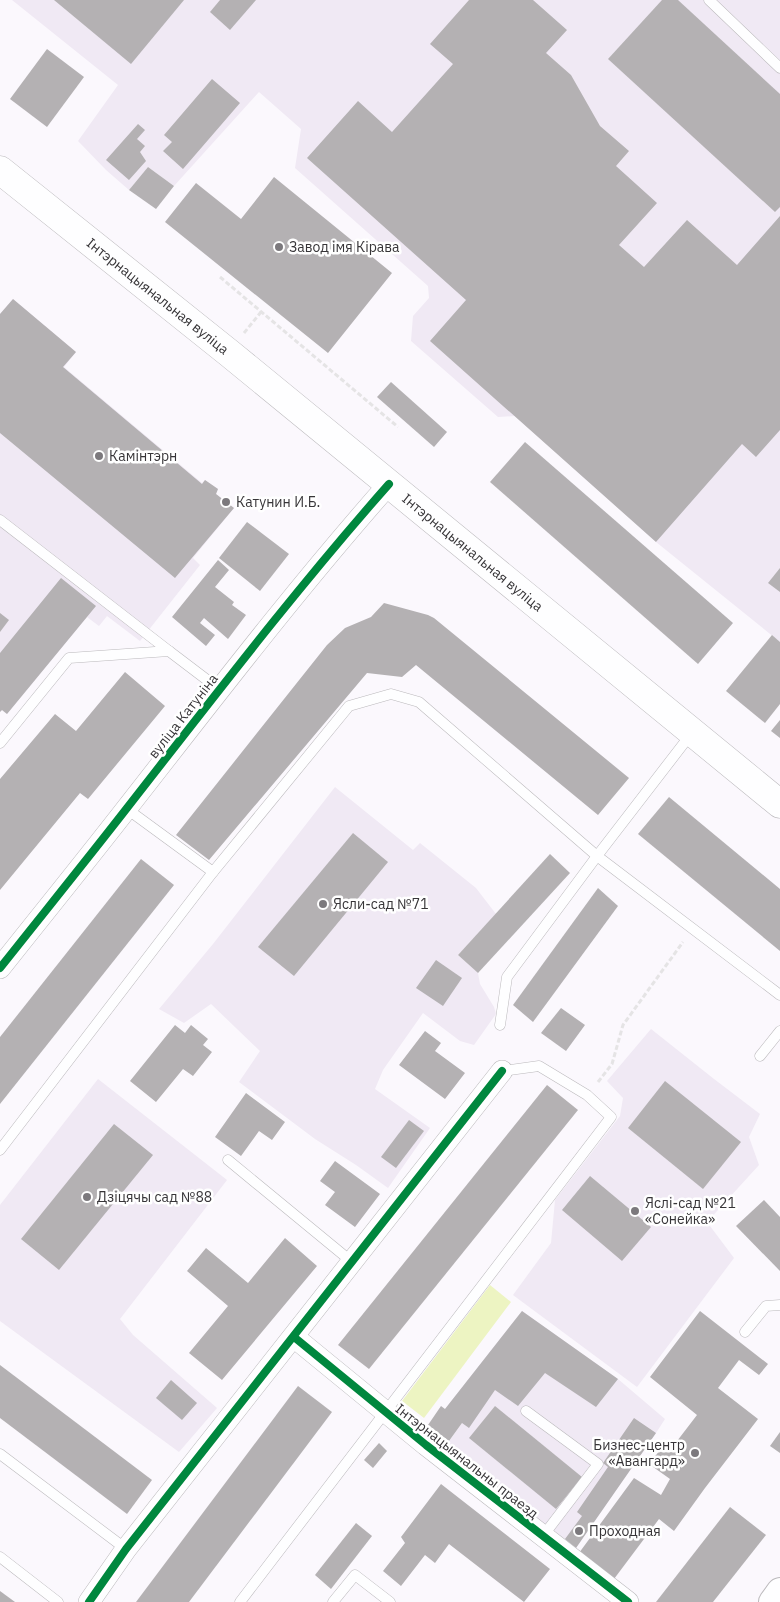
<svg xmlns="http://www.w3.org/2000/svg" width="780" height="1602" viewBox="0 0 780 1602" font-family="'IBM Plex Sans',sans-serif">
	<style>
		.built { fill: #f0e9f4 }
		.green { fill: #edf4c2 }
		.building { fill: #b4b1b3 }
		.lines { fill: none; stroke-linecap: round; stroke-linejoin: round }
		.service-casing { stroke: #bbb9bc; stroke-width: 11 }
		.minor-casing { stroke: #bbb9bc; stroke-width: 22 }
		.tertiary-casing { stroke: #bbb9bc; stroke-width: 28 }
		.primary-casing { stroke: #bbb9bc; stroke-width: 29 }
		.path { stroke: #e5e4e5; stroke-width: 3; stroke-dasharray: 5 2.5; stroke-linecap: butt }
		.service { stroke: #fefeff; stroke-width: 10 }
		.minor { stroke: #fefeff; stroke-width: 21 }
		.tertiary { stroke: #fefeff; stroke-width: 26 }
		.primary { stroke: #fefeff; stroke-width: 28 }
		.cycleway-casing { stroke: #fff; stroke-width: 11 }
		.cycleway { stroke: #00873e; stroke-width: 8 }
		.poi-dot { fill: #7c797d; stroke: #fff; stroke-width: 2 }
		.labels { text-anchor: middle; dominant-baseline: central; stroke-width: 5; stroke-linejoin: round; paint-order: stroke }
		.poi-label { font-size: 14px; fill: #373538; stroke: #fff; text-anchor: start }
		.street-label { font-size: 14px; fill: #373538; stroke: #fff }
	</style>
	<rect width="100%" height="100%" fill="#fbf8fd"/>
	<g class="built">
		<polygon points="12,0 780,0 780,642 656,542 515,416 498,417 411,341 413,316 429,298 428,286 295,168 301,129 259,92 174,186 148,167 129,190 106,170 78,141 118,85"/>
		<polygon points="13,299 76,352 64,367 202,483 205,480 218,489 216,494 234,508 193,558 200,565 140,641 107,616 99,626 87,617 7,714 2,710 0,712 0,314"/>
		<polygon points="335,787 413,850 420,843 476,888 496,914 458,955 478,973 480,984 494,1007 496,1014 474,1045 460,1041 423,1013 383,1070 375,1089 430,1128 388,1188 356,1165 315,1139 239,1082 260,1051 211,1004 184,1023 159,1009 213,944"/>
		<polygon points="651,1029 714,1079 760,1114 749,1137 759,1165 707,1222 734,1258 637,1387 513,1295 551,1243 555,1200 620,1116 623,1098 607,1081"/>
		<polygon points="98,1079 227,1180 120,1319 133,1335 217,1408 179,1452 0,1321 0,1205"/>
		<polygon points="522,1311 618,1379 665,1419 656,1433 576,1548 445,1447 462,1423 445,1409"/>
	</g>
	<polygon class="green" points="490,1285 511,1302 424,1418 402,1401"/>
	<g class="building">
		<polygon points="54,0 184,0 131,64"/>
		<polygon points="220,0 256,0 230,30 210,12"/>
		<polygon points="469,0 533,0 567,30 546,53 571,75 600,126 629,151 616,166 657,203 619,245 644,267 687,220 737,265 780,216 780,430 756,457 742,444 656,542 430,341 466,300 307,158 358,101 392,132 453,64 430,44"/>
		<polygon points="662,0 678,0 780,94 780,207 775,212 608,59"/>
		<polygon points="47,49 84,77 47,127 10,99"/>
		<polygon points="212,79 240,103 183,169 163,151 172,142 164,135"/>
		<polygon points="138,124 145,130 137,139 145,146 140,152 146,161 129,180 106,160"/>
		<polygon points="148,167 174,186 156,209 129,190"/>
		<polygon points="274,177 392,273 328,353 165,222 196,183 241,219"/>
		<polygon points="13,299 76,352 63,367 202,484 205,480 218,489 216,494 234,508 175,578 0,433 0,314"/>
		<polygon points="391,382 447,432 434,447 377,397"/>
		<polygon points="525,442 733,623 698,664 490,482"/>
		<polygon points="247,522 289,554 260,591 219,558"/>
		<polygon points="218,560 229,570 215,587 234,602 232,605 246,615 228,639 204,618 200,623 215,635 206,646 172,617"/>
		<polygon points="780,568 780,592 768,583"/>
		<polygon points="61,578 96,606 7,714 2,710 0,712 0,653"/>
		<polygon points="384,603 428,615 434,618 629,778 598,815 416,665 402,677 367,673 209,860 176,835 327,645 345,628 371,617"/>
		<polygon points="0,613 9,620 0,632"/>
		<polygon points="772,635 780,642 780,704 765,723 726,691"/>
		<polygon points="125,672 165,706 88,799 80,793 0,890 0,779 55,714 76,731"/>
		<polygon points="780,720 780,738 771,731"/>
		<polygon points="669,797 780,889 780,951 638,834"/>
		<polygon points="353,833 388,862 294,976 258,947"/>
		<polygon points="550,854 570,873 478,973 458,955"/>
		<polygon points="141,859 174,885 0,1104 0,1037"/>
		<polygon points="598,888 618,906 533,1022 513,1005"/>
		<polygon points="436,960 462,978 443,1006 416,988"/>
		<polygon points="561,1008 585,1025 566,1051 541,1033"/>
		<polygon points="175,1025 185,1033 191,1025 208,1039 203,1045 212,1052 193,1076 183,1069 156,1102 130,1081"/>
		<polygon points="425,1031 441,1043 435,1051 465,1073 445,1099 399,1065"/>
		<polygon points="665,1081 741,1142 703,1189 628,1128"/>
		<polygon points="547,1085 578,1110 369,1369 338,1345"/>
		<polygon points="246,1093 285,1122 272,1140 259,1131 241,1156 215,1137"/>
		<polygon points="409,1120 424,1131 396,1168 381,1157"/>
		<polygon points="114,1124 153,1155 59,1270 21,1239"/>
		<polygon points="335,1161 380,1194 355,1227 325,1205 335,1192 320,1181"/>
		<polygon points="590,1176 651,1227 622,1261 562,1210"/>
		<polygon points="764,1200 780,1217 780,1271 736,1226"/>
		<polygon points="285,1238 317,1266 222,1380 189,1353 228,1306 187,1271 206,1248 248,1283"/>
		<polygon points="522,1311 618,1379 596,1407 545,1373 518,1406 495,1390 469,1428 462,1423 449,1441 428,1425 441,1406 445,1409"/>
		<polygon points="700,1311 768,1364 759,1375 739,1360 718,1388 758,1419 705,1488 674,1531 659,1519 614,1579 579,1553 634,1478 661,1495 670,1479 649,1464 668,1440 674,1445 697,1415 650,1377"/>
		<polygon points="0,1365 152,1480 127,1514 0,1418"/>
		<polygon points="171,1380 197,1403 182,1420 156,1398"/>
		<polygon points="298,1386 332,1412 189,1602 136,1602"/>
		<polygon points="495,1406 582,1477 556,1509 469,1438"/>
		<polygon points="634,1418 656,1433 576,1548 565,1539 582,1516 577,1512 608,1467 603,1463"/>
		<polygon points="780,1432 780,1453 770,1446"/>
		<polygon points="379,1443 387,1451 373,1468 364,1460"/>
		<polygon points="441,1484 550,1569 524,1602 449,1544 435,1563 425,1555 401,1586 383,1571 405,1543 401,1537"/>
		<polygon points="730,1507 766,1535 713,1602 656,1602"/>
		<polygon points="356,1523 372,1536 331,1589 315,1575"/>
		<polygon points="0,1591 15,1602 0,1602"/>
	</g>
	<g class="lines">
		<g class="service-casing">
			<g id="service">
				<polyline points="709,0 780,68"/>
				<polyline points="0,520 169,651"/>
				<polyline points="691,734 597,856 780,995"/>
				<polyline points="0,743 69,658 169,651 219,689"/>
				<polyline points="127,809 213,872"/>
				<polyline points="760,1056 780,1031"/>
				<polyline points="0,1150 213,872 349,706 391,694 419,702 597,856 507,977 500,1025"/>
				<polyline points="228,1160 352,1262"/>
				<polyline points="745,1332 766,1306 780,1305"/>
				<polyline points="526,1411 598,1464 543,1536"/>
				<polyline points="0,1454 126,1549"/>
				<polyline points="0,1557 58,1602"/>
				<polyline points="240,1602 611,1117 587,1095 539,1066 502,1071"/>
				<polyline points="333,1602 355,1575 390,1602"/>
			</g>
		</g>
		<g class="minor-casing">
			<g id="minor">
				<path d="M0 968C42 915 85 862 127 808 213 698 297 588 389 484"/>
				<polyline points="294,1337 426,1445 628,1602"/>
				<polyline points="89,1602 126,1549 502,1071"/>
			</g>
		</g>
		<g class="tertiary-casing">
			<polyline id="tertiary" points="772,1602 780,1591"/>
		</g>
		<g class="primary-casing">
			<g id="primary">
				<path id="s1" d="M0 170 229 353 780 804"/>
			</g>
		</g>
		<g class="path">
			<polyline points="220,277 398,427"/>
			<polyline points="244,333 261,312"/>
			<polyline points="598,1082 612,1064 623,1025 683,942"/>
		</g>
		<use href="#service" class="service"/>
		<use href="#minor" class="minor"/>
		<use href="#tertiary" class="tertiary"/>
		<use href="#primary" class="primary"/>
		<g class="cycleway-casing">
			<g id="cycleway">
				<path d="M0 968C42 915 85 862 127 808 213 698 297 588 389 484"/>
				<polyline points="294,1337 426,1445 628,1602"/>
				<polyline points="89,1602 126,1549 502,1071"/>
			</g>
		</g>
		<use href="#cycleway" class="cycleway"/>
	</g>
	<g class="poi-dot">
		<circle cx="279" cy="247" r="5"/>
		<circle cx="99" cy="456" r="5"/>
		<circle cx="226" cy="502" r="5"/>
		<circle cx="323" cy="904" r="5"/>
		<circle cx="87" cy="1197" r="5"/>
		<circle cx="635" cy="1211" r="5"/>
		<circle cx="695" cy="1453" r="5"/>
		<circle cx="579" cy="1531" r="5"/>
	</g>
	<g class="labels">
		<g class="poi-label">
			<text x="289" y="247">Завод імя Кірава</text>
			<text x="109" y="456">Камінтэрн</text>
			<text x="236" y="502">Катунин И.Б.</text>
			<text x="333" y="904">Ясли-сад №71</text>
			<text x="97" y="1197">Дзіцячы сад №88</text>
			<text x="645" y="1203">Яслі-сад №21<tspan x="645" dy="16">«Сонейка»</tspan></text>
			<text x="685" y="1445" text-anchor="end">Бизнес-центр<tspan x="685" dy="16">«Авангард»</tspan></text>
			<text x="589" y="1531">Проходная</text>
		</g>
		<g class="street-label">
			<text stroke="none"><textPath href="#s1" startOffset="202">Інтэрнацыянальная вуліца</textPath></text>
			<text stroke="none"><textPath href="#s1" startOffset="608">Інтэрнацыянальная вуліца</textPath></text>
			<text transform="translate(183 716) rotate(-52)">вуліца Катуніна</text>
			<text transform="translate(467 1461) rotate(38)">Інтэрнацыянальны праезд</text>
		</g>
	</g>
</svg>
